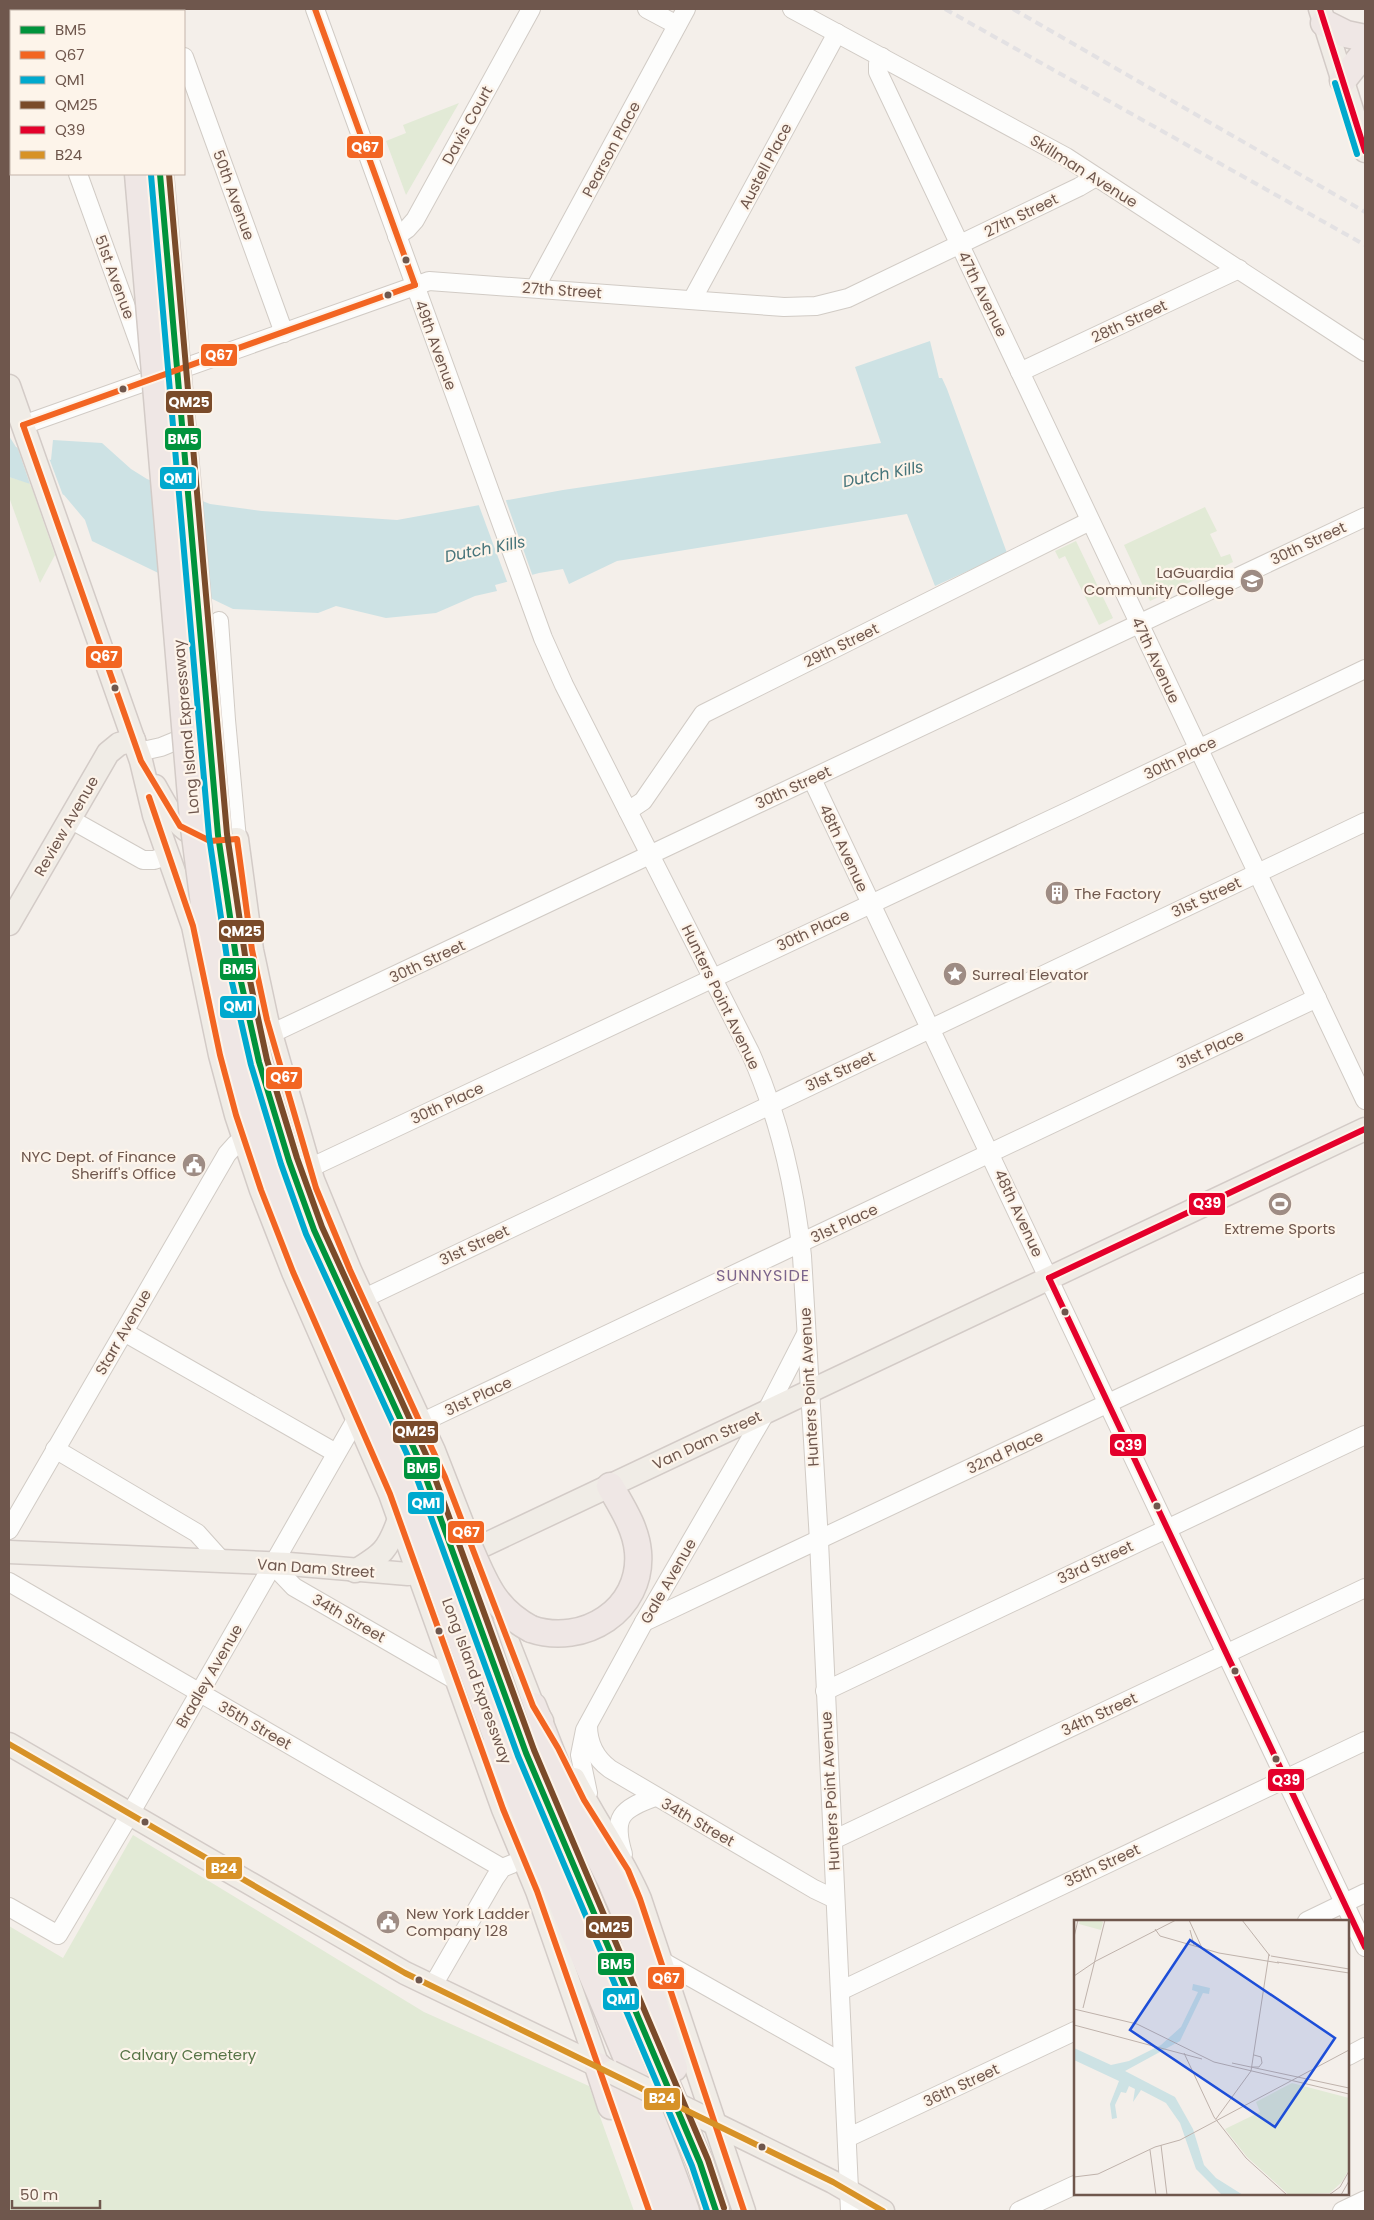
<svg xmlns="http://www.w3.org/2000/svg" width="1374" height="2220" viewBox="0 0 1374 2220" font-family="Poppins,sans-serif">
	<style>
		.green { fill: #e2ead6 }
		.water { fill: #cde2e4 }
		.pier { fill: #f4efea }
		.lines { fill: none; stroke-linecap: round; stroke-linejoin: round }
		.minor-casing { stroke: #d1cbc5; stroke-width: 20 }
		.major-casing { stroke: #d3cbc7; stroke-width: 25 }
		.highway-casing { stroke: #d3cbc7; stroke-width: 29 }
		.minor { stroke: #fdfdfc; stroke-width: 18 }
		.major { stroke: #f0ece6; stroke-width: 22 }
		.highway { stroke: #efe7e5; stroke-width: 26 }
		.rail { stroke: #e3e1e3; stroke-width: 4; stroke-dasharray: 8 5; stroke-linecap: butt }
		.major-bridge-casing { stroke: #d3cbc7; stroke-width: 25; stroke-linecap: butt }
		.highway-bridge-casing { stroke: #d3cbc7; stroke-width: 29; stroke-linecap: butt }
		.major-bridge { stroke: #f0ece6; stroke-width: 22 }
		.highway-bridge { stroke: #efe7e5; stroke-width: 26 }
		.bus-1-casing { stroke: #fdf4ea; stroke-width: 10 }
		.bus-2-casing { stroke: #fdf4ea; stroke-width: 10 }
		.bus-3-casing { stroke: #fdf4ea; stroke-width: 10 }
		.bus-4-casing { stroke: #fdf4ea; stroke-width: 10 }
		.bus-5-casing { stroke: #fdf4ea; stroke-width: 10 }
		.bus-6-casing { stroke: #fdf4ea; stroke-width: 10 }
		.bus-1 { stroke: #00933c; stroke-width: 6 }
		.bus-2 { stroke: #f26522; stroke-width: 6 }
		.bus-3 { stroke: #00a9ce; stroke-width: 6 }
		.bus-4 { stroke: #7a4b2a; stroke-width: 6 }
		.bus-5 { stroke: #e4002b; stroke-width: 6 }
		.bus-6 { stroke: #d79227; stroke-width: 6 }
		.bus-dot { fill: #6f574d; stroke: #fdf4ea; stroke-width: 2 }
		.labels { text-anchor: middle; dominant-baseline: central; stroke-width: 4.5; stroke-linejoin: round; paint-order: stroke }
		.street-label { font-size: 15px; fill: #6f574d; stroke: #fdf4ea }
		.poi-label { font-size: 15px; fill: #6f574d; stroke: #fdf4ea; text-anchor: start }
		.park-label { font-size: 15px; fill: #567446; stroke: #fdf4ea }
		.water-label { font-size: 16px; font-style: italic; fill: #46747a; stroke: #fdf4ea }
		.neighbourhood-label { font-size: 16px; letter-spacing: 1px; fill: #7c658c; stroke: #fdf4ea }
		.inset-road { fill: none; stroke: #bfb2ab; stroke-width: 1 }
		.view { fill: #1d4ed8; fill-opacity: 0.15; stroke: #1d4ed8; stroke-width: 2.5 }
		.inset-edge { fill: none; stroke: #6f574d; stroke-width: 2.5 }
		.line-badge { stroke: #fdf4ea; stroke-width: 2 }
		.badge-label { font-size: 14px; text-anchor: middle; font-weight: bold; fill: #fff }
	</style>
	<rect width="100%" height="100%" fill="#f4efea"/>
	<g class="green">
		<polygon points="459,103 406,195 386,141 406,133 403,125"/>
		<polygon points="9,477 30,483 55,555 40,583 9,497"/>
		<polygon points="1205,507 1217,531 1210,534 1221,557 1230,554 1233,562 1150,601 1124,545"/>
		<polygon points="1076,541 1113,618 1099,625 1065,556 1059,559 1055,551"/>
		<polygon points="133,1835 424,2012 589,2086 634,2211 9,2211 9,1926 63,1958"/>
	</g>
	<polygon class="water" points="930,341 939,378 942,378 947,389 1007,553 935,586 907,514 617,561 569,584 563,569 539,573 495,585 497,591 475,596 436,613 386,618 336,606 318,613 233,609 92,541 85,520 64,495 9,477 9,436 16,447 51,460 53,440 102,443 131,469 147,479 210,504 262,511 397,520 563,490 881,443 855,367"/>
	<g class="pier">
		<polygon points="17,446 49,458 64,498 31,487"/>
		<polygon points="505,498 533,577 508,584 478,503"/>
	</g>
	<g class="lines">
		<g class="minor-casing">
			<g id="minor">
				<polyline points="19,9 20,11"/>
				<polyline points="166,9 167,11"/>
				<path d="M315 9 543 638 564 685 750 1052C779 1117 795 1186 802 1256L819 1541 850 2211"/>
				<polyline points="647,9 677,25"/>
				<polyline points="792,9 1066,157 1365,352"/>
				<polyline points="184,57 284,333"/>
				<polyline points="882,57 878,64 878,72 1365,1100"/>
				<polyline points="9,58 11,57"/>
				<polyline points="78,174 147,365"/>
				<polyline points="397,236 407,229 415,220 531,9"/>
				<polyline points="535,288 686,9"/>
				<polyline points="692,300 837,33"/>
				<polyline points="1020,372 1239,269"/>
				<polyline points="23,425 429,281 784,307 816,306 848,298 1079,187 1096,177"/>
				<polyline points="219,621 226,720 237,839"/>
				<polyline points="138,752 161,747 195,733"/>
				<polyline points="812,779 1365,1947"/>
				<polyline points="628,811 643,801 703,714 1090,521"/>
				<polyline points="70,819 143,860 154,860 169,855"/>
				<polyline points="260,1039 1365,517"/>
				<polyline points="299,1173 1073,809 1365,669"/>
				<polyline points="352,1304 1365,822"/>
				<polyline points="124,1332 336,1453"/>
				<polyline points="410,1428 1317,998"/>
				<polyline points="55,1449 197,1533 223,1562"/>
				<polyline points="9,1530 227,1154 236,1144 244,1140"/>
				<polyline points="272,1564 294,1587 457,1681"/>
				<polyline points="9,1582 502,1868"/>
				<polyline points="644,1622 1365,1282"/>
				<polyline points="825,1691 1365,1435"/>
				<path d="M588 1725C588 1744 595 1758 610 1769L814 1889 835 1899"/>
				<polyline points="588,1793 580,1755 585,1730 644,1622 766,1412 806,1334"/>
				<polyline points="833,1840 1365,1588"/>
				<path d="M623 1854C612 1817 621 1809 655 1797"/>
				<polyline points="9,1907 58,1935 130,1814 358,1416"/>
				<polyline points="1307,1921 1365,1893"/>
				<polyline points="660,1960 843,2063"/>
				<polyline points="432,1987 495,1878 502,1868 512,1864"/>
				<polyline points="840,1991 1365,1741"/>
				<polyline points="1348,2056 1365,2047"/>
				<polyline points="847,2138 1075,2031"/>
				<polyline points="1019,2211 1075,2185"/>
				<polyline points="1342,2211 1365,2200"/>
			</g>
		</g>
		<g class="major-casing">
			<g id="major">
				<polyline points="1320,9 1365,151"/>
				<polyline points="9,386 141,761 154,815 193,926 220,1055 236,1115 261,1190 293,1272 390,1494 503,1809 537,1891 598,2066"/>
				<path d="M155 786C177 826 187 844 237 839L252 950 267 1020 313 1180 350 1270 434 1451 479 1566"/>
				<polyline points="9,924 108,753 119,744 134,740"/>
				<polyline points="9,1552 289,1564 408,1574 431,1568"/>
				<polyline points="461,1556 1365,1129"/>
				<path d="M355 1571C383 1554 388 1550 399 1519"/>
				<polyline points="490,1596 533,1706 542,1721"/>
				<polyline points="9,1744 405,1973 607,2070"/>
				<path d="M574 1779C595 1820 622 1857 640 1899L744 2211"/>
				<polyline points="707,2120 833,2182 883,2211"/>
			</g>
		</g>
		<g class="highway-casing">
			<g id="highway">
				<polyline points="110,9 110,11"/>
				<polyline points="132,9 132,11"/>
				<polyline points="1324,23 1346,34 1365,38"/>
				<polyline points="1343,80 1365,52"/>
				<path d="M531 1629C583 1647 643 1610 638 1552 636 1528 622 1507 610 1486"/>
				<polyline points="533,1706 568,1795 611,1881 628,1920 674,2068"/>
				<polyline points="516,1728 700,2163 716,2211"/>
				<path d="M496 1735C554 1896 629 2050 686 2211"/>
				<polyline points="598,2066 611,2106"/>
				<polyline points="617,2079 665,2211"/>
			</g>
		</g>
		<use href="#minor" class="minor"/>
		<use href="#major" class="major"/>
		<use href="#highway" class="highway"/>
		<g class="rail">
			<polyline points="945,9 1365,245"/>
			<polyline points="1013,9 1365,212"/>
		</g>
		<g class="major-bridge-casing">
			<polyline id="major-bridge" points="611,2072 701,2116"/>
		</g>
		<g class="highway-bridge-casing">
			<g id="highway-bridge">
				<polyline points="138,174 193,820 207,927 228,1032 251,1115 290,1229 325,1312 404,1482 496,1735"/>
				<path d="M160 174 218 835C234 970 263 1104 315 1231 347 1310 389 1385 421 1464 456 1551 485 1640 516 1728"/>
				<path d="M470 1549C485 1584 495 1610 531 1629"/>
			</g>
		</g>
		<use href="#major-bridge" class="major-bridge"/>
		<use href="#highway-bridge" class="highway-bridge"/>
		<g class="bus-1-casing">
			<polyline id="bus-1" points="160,174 218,835 237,964 259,1062 289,1161 314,1230 420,1462 526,1753 700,2163 716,2211"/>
		</g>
		<g class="bus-2-casing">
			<g id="bus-2">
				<polyline points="315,9 415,285"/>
				<polyline points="23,425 141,761 180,826 210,841 237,839 252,950 267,1020 316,1188 350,1270 445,1477 533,1706 558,1748 584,1800 628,1870 640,1899 744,2211"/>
				<polyline points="23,425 415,285"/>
				<polyline points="149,797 193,926 220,1055 236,1115 261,1190 293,1272 390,1494 503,1809 537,1891 649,2211"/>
			</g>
		</g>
		<g class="bus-3-casing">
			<g id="bus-3">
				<polyline points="1335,83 1357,154"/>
				<polyline points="151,175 209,836 228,965 251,1065 281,1164 306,1234 412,1465 518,1756 692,2166 707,2211"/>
			</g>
		</g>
		<g class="bus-4-casing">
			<polyline id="bus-4" points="169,174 227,834 246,962 267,1060 297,1158 322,1227 428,1459 534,1750 708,2160 724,2208"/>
		</g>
		<g class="bus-5-casing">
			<g id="bus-5">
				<polyline points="1320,9 1365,151"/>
				<polyline points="1049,1278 1365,1947"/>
				<polyline points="1049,1278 1365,1129"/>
			</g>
		</g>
		<g class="bus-6-casing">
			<polyline id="bus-6" points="9,1744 405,1973 833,2182 883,2211"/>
		</g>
		<use href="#bus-1" class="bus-1"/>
		<use href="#bus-2" class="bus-2"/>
		<use href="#bus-3" class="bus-3"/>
		<use href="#bus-4" class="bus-4"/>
		<use href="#bus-5" class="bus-5"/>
		<use href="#bus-6" class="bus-6"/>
	</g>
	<defs>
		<g id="university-disc" transform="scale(1.25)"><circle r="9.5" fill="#9e8c84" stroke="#fdf4ea"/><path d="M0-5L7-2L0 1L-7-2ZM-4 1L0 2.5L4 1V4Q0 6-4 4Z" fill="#fff"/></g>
		<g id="building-disc" transform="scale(1.25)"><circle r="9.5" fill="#9e8c84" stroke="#fdf4ea"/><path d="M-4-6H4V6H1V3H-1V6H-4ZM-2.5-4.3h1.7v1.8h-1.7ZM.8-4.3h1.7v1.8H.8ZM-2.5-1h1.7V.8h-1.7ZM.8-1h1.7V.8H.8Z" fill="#fff"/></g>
		<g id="sight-disc" transform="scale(1.25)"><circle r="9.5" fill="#9e8c84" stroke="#fdf4ea"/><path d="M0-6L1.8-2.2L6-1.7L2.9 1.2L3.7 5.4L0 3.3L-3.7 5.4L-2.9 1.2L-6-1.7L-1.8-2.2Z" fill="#fff"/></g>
		<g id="civic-disc" transform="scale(1.25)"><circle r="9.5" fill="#9e8c84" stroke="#fdf4ea"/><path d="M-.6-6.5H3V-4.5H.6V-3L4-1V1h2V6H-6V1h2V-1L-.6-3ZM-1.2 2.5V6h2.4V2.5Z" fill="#fff"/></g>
		<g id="stadium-disc" transform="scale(1.25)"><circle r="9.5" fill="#9e8c84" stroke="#fdf4ea"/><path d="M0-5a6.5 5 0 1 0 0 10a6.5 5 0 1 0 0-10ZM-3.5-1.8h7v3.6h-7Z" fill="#fff"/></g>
	</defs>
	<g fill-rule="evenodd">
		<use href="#university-disc" x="1252" y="581"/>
		<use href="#building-disc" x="1057" y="893"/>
		<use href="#sight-disc" x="955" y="974"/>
		<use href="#civic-disc" x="194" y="1165"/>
		<use href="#stadium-disc" x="1280" y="1204"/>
		<use href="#civic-disc" x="388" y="1922"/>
	</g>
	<g class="bus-dot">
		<circle cx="406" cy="260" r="4.5"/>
		<circle cx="388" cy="295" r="4.5"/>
		<circle cx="123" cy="389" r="4.5"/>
		<circle cx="115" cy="688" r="4.5"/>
		<circle cx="1065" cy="1312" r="4.5"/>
		<circle cx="1157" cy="1506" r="4.5"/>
		<circle cx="439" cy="1631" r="4.5"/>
		<circle cx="1235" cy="1671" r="4.5"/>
		<circle cx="1276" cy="1759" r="4.5"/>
		<circle cx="145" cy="1822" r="4.5"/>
		<circle cx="419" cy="1980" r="4.5"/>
		<circle cx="762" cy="2147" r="4.5"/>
	</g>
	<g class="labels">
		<g class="street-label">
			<text transform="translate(467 125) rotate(-61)">Davis Court</text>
			<text transform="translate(611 149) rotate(-62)">Pearson Place</text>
			<text transform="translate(765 166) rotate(-62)">Austell Place</text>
			<text transform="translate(1084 171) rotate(32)">Skillman Avenue</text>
			<text transform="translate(234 195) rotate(70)">50th Avenue</text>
			<text transform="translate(1021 215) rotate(-26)">27th Street</text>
			<text transform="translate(115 277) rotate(70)">51st Avenue</text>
			<text transform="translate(562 290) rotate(4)">27th Street</text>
			<text transform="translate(983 294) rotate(64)">47th Avenue</text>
			<text transform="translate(1129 321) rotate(-25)">28th Street</text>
			<text transform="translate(436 345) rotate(70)">49th Avenue</text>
			<text transform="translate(1308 543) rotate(-25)">30th Street</text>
			<text transform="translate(841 645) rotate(-26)">29th Street</text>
			<text transform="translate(1156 660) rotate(65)">47th Avenue</text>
			<text transform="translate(186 727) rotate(-95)">Long Island Expressway</text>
			<text transform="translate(1180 758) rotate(-26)">30th Place</text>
			<text transform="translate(793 787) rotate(-25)">30th Street</text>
			<text transform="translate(66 826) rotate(-60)">Review Avenue</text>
			<text transform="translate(844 848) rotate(65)">48th Avenue</text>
			<text transform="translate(1206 897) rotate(-25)">31st Street</text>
			<text transform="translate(813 930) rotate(-25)">30th Place</text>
			<text transform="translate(427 961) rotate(-25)">30th Street</text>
			<text transform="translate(721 997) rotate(64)">Hunters Point Avenue</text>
			<text transform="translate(1210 1049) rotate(-25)">31st Place</text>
			<text transform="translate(840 1071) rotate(-25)">31st Street</text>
			<text transform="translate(447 1103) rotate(-25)">30th Place</text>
			<text transform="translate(1019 1213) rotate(65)">48th Avenue</text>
			<text transform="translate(844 1223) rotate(-25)">31st Place</text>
			<text transform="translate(474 1245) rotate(-25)">31st Street</text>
			<text transform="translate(123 1332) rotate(-60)">Starr Avenue</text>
			<text transform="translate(809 1387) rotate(-93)">Hunters Point Avenue</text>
			<text transform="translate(478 1396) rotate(-25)">31st Place</text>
			<text transform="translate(707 1440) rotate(-25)">Van Dam Street</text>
			<text transform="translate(1005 1452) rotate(-25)">32nd Place</text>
			<text transform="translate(1095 1562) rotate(-25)">33rd Street</text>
			<text transform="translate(316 1568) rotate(4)">Van Dam Street</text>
			<text transform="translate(668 1581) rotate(-60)">Gale Avenue</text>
			<text transform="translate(349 1618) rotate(30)">34th Street</text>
			<text transform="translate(209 1676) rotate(-60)">Bradley Avenue</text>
			<text transform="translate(477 1681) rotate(70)">Long Island Expressway</text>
			<text transform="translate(1099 1714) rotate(-25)">34th Street</text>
			<text transform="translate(255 1725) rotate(30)">35th Street</text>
			<text transform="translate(830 1791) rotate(-93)">Hunters Point Avenue</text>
			<text transform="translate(698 1822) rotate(30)">34th Street</text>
			<text transform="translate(1102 1865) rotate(-25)">35th Street</text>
			<text transform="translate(961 2085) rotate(-25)">36th Street</text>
		</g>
		<g class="poi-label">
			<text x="1234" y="572" text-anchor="end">LaGuardia<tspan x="1234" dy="17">Community College</tspan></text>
			<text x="1074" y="893">The Factory</text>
			<text x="972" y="974">Surreal Elevator</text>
			<text x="176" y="1156" text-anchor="end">NYC Dept. of Finance<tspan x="176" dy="17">Sheriff's Office</tspan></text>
			<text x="1280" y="1228" text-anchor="middle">Extreme Sports</text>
			<text x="406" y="1913">New York Ladder<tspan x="406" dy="17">Company 128</tspan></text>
		</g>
		<g class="park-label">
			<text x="188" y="2054">Calvary Cemetery</text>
		</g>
		<g class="water-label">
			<text transform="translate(883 474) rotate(-11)">Dutch Kills</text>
			<text transform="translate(485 549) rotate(-11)">Dutch Kills</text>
		</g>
		<g class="neighbourhood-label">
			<text x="763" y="1275">SUNNYSIDE</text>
		</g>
	</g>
	<g transform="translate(1074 1920)">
		<rect width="275" height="275" fill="#f4efea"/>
		<path d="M6 0H24L29 2 27 10 5 4ZM218 163 275 178V249L268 262 256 273 215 275 173 237 151 209 186 192 182 182Z" fill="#e2ead6"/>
		<path d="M119 64 136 68 135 74 129 73 106 121 51 151 101 177 119 209 130 245 142 258 169 275H148L122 249 106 203 92 183 67 170 59 182 61 169 55 166 52 173 47 172 41 185 43 198 38 199 36 184 45 161 0 140V128L37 145 55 141 87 125 107 107 124 72 118 70Z" fill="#cde2e4"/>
		<path class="inset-road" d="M115 0 128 28M168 0 196 36M81 9 86 16 145 33 205 43M116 10 120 25M0 17 4 0M197 36 275 49M203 42 275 53M0 56 22 41 102 0M9 88 31 0M0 89 63 104 140 142 275 174M0 105 128 139M110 133 140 197 172 238 213 275M158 143 275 168M177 147H185L188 143 187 137 180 135M142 199 177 151 195 34M87 225 93 275M76 230 82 275M0 257 24 254 81 227 106 220 275 130M255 275 266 267 275 251M267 275 275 261"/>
		<path class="view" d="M116 20 261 118 201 207 56 110Z"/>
		<rect width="275" height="275" class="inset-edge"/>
	</g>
	<g class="line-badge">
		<rect x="346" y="135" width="38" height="24" rx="5" fill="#f26522"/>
		<rect x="200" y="343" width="38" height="24" rx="5" fill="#f26522"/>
		<rect x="165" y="390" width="48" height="24" rx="5" fill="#7a4b2a"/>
		<rect x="164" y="427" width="38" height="24" rx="5" fill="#00933c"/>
		<rect x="159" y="466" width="38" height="24" rx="5" fill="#00a9ce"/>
		<rect x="85" y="645" width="38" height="24" rx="5" fill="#f26522"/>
		<rect x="218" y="919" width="47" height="24" rx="5" fill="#7a4b2a"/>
		<rect x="219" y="957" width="38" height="24" rx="5" fill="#00933c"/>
		<rect x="219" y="995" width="38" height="24" rx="5" fill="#00a9ce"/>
		<rect x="265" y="1066" width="38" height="24" rx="5" fill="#f26522"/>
		<rect x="1188" y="1192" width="38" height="24" rx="5" fill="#e4002b"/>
		<rect x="392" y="1420" width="47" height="24" rx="5" fill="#7a4b2a"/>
		<rect x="1109" y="1433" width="38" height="24" rx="5" fill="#e4002b"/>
		<rect x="403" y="1456" width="38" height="24" rx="5" fill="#00933c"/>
		<rect x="407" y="1491" width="38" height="24" rx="5" fill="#00a9ce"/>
		<rect x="447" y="1520" width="38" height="24" rx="5" fill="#f26522"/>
		<rect x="1267" y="1768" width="38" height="24" rx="5" fill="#e4002b"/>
		<rect x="205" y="1856" width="38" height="24" rx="5" fill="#d79227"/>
		<rect x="585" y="1915" width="48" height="24" rx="5" fill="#7a4b2a"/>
		<rect x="597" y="1952" width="38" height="24" rx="5" fill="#00933c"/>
		<rect x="647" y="1966" width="38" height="24" rx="5" fill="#f26522"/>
		<rect x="602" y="1987" width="38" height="24" rx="5" fill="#00a9ce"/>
		<rect x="643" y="2087" width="38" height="24" rx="5" fill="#d79227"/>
	</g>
	<g class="badge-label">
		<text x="365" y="152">Q67</text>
		<text x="219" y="360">Q67</text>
		<text x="189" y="407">QM25</text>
		<text x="183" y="444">BM5</text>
		<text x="178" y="483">QM1</text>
		<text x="104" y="661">Q67</text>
		<text x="241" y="936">QM25</text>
		<text x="238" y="974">BM5</text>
		<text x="238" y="1011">QM1</text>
		<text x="284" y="1082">Q67</text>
		<text x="1207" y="1208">Q39</text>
		<text x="415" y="1436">QM25</text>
		<text x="1128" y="1450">Q39</text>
		<text x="422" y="1473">BM5</text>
		<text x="426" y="1508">QM1</text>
		<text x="466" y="1537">Q67</text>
		<text x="1286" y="1785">Q39</text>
		<text x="224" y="1873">B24</text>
		<text x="609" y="1932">QM25</text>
		<text x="616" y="1969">BM5</text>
		<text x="666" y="1983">Q67</text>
		<text x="621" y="2004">QM1</text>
		<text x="662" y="2103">B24</text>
	</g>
	<rect width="1374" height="2220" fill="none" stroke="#6f574d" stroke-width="20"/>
	<rect x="10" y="10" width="175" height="165" fill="#fdf4ea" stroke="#c4b5ab"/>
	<rect x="20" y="26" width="25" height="8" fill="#00933c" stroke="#c4b5ab"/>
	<text x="55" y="35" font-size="15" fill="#6f574d">BM5</text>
	<rect x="20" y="51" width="25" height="8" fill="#f26522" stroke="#c4b5ab"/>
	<text x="55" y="60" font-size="15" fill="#6f574d">Q67</text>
	<rect x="20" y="76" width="25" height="8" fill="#00a9ce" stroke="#c4b5ab"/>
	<text x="55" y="85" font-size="15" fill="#6f574d">QM1</text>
	<rect x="20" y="101" width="25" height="8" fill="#7a4b2a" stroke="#c4b5ab"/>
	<text x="55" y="110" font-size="15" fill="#6f574d">QM25</text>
	<rect x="20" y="126" width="25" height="8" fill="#e4002b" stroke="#c4b5ab"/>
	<text x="55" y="135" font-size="15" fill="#6f574d">Q39</text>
	<rect x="20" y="151" width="25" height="8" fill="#d79227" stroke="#c4b5ab"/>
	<text x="55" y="160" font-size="15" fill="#6f574d">B24</text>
	<path d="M12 2200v8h88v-8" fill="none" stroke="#6f574d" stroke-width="2.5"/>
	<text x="20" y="2200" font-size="15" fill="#6f574d" stroke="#fdf4ea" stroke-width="4" paint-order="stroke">50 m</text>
</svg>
